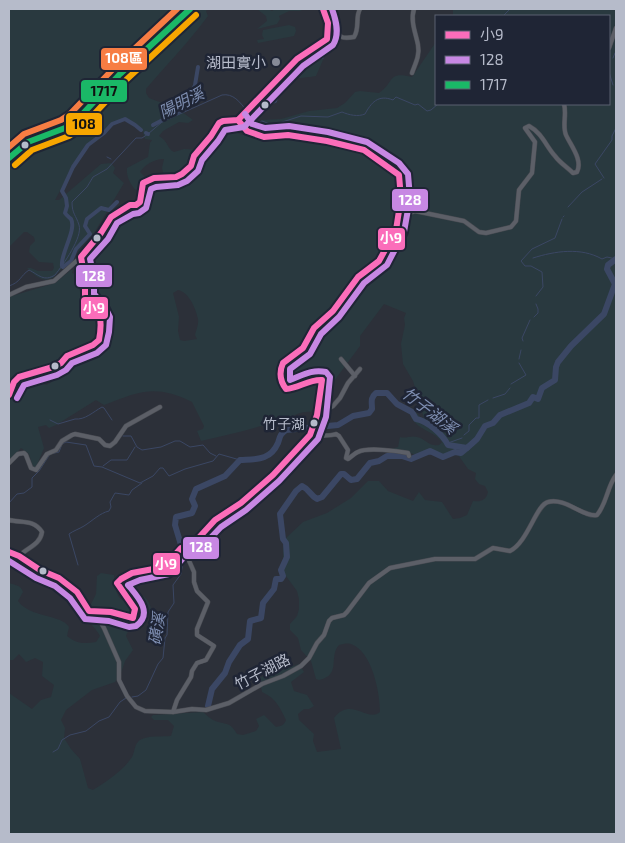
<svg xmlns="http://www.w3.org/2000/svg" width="625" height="843" viewBox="0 0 625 843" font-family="'Exo 2','Noto Sans TC',sans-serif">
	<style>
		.green { fill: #29393f; fill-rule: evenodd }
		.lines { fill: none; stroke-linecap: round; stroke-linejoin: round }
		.stream { stroke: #3b4764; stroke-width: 1 }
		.canal { stroke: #3b4764; stroke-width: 4 }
		.river { stroke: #3b4764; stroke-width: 6 }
		.minor-casing { stroke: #484b52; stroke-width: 5 }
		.primary-casing { stroke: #4a4d56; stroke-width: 8 }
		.minor { stroke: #5c5f67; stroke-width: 4 }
		.primary { stroke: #5e6169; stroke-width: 6 }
		.bus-1-casing { stroke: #1f2535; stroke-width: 10 }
		.bus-2-casing { stroke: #1f2535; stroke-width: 10 }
		.bus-3-casing { stroke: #1f2535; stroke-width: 10 }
		.bus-4-casing { stroke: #1f2535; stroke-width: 10 }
		.bus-5-casing { stroke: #1f2535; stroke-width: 10 }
		.bus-1 { stroke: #fb6dba; stroke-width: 6 }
		.bus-2 { stroke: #c787e3; stroke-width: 6 }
		.bus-3 { stroke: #1ab867; stroke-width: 6 }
		.bus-4 { stroke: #f7a600; stroke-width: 6 }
		.bus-5 { stroke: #f77d43; stroke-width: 6 }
		.poi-dot { fill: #868a97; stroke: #1f2535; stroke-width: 2 }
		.bus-dot { fill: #b6bbca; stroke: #1f2535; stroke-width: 2 }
		.labels { text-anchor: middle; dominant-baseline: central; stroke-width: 5; stroke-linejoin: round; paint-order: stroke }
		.bus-label { font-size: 14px; fill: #b6bbca; stroke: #1f2535; text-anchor: end }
		.poi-label { font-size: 15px; fill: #b6bbca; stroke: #1f2535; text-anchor: end }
		.street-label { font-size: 15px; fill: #b6bbca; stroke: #1f2535 }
		.water-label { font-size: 16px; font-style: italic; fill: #7e8eb1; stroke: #1f2535 }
		.line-badge { stroke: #1f2535; stroke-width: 2 }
		.badge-label { font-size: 14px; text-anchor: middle; font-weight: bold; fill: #fff }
		.pale-badge-label { font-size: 14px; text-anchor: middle; font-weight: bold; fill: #111 }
	</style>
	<rect width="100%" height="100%" fill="#2c3039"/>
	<g class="green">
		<path d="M9 9H208L206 11 208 16C189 42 167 64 146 89V93L149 98 178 109 193 120 188 123 179 122 163 131 159 136C169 142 167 149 174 152L184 149 202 150C211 141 216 130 227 125H231L239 134 264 139 289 138 317 142 346 149 347 148C332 134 289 135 269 134L264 129 261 120 281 119 309 111 337 108 345 103 355 92 360 91 379 93C395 82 387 71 412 77L436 42V104H609V16H453V9H616V834H9V693L32 709 41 700 51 697 54 685 42 676 43 662 35 658 26 662 19 654 13 660H9V583C15 585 21 585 23 592L18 601C30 618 61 614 69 627L67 636C76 644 85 644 96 642L100 636C95 625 81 619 82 607L85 608 90 606 96 594 97 576 101 573 114 575C115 583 115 600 126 601 131 601 138 597 143 596 148 599 152 607 151 612L127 633 126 636 133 650 125 661 121 673 115 682 92 690 66 710 61 720 65 728 64 738 71 749 80 759 88 788 93 790C107 781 123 771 132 757 135 752 134 744 140 740 148 735 162 737 171 736L174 726 168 720H154L151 717 153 715 203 712C207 715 209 718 213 720 226 726 229 720 237 734L243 735 256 731 259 726 256 719 264 715 276 727C282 726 284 725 286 720 280 708 276 698 262 692L261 686 258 681V678L299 664 304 672 291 682 294 691 307 695 314 706 309 709H304L298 714 299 720 314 734 313 741 317 752 341 749 334 718C351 696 367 723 380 712 380 693 372 651 351 644 347 643 343 644 339 645 328 657 342 675 319 680L316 679 311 661 301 650 298 638 290 630V624L297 616 299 609V599L297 591 283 572V543L286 538 303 522 327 513 351 498 368 481H379L388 491 413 501 419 492 425 500 442 502 453 519 460 518 467 515 473 501C480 502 486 501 488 492L485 486 479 484 475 479 476 473 468 469 456 452 444 458 430 453 419 457C405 447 399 458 387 454V450L398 447 400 437C406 439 411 435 417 437 426 439 429 447 439 445L442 442C433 430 416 430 410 415L412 408 422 419 424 418 413 381 403 364 401 344 405 325 404 318 406 313 384 304 360 336V346L311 412C296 410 287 423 274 422 249 430 226 435 201 441L197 431 203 429 204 426 192 402C156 384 140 391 104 405L96 400 56 425 49 428 46 425 38 427 44 448 36 467H33L29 454 21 448 9 461V395L15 394 20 385C30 381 36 380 46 385 53 383 68 368 70 361L92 352 99 346 106 328 103 312 92 303 87 295V279L84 257 103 233 112 219 140 205 147 185 150 183 165 181 162 168 164 159C156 158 144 165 140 172L145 177 144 179 138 189 136 190C130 185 126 175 127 168L148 157 150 143 152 140 145 139 142 129 129 121 124 120 111 125 83 151 74 165 55 200H59L101 164 111 163 115 168 113 173 124 183 94 233 53 278C42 283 36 276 27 268H31L38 271H52L54 268 53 263 39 262 29 252 30 246 35 241 34 237 27 232H24L9 247ZM178 290C189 292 196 309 198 319 199 324 196 330 195 335L197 339 184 341 180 340 178 331 179 317 173 293Z"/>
		<polygon points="257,9 268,9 272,11 275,9 304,9 300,11 289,11 279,16 280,19 277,24 257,29 267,21 266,16"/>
		<polygon points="289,25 295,27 296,31 294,36 258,43 257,40 264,39 262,35 263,30"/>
		<path d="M333 42 326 53 316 76C308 78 299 77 291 80 281 84 279 98 271 105L264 101 275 85 308 54 320 50Z"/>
		<path d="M71 270H73L72 273 80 276C75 299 90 301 98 316V337L95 340 63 355 54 364 35 368 9 381V297L55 283Z"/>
	</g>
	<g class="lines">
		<g class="stream">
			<polyline points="503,16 510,9"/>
			<polyline points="616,42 616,48"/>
			<polyline points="613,58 615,53"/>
			<polyline points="609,71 609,70"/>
			<polyline points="609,72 613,85"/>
			<path d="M247 114 248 120 253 124 262 121 270 124H276L301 116 328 117 342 112C349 115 358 117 365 114 371 103 378 94 393 100L396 97 415 105 418 104 427 111 431 110 438 104"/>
			<polyline points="107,157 111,159"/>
			<polyline points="604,178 595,164 612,140 612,136 616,128"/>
			<polyline points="568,207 582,192 602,179"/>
			<polyline points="563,217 564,216"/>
			<path d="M533 258C555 251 581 247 602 259L607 257 616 259"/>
			<path d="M9 286C21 282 20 276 29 270 39 275 44 282 55 275 63 265 83 237 79 225 76 215 72 214 72 202L87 187 93 177 107 169 136 138H142L148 134 162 122 222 95C233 93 240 102 246 110"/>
			<polyline points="536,296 543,287 542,272 531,266 525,266 521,261 532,249 555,238 562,219"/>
			<polyline points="534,317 538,313 538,309 536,304"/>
			<polyline points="523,341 522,338 530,320"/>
			<polyline points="519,359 521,350"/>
			<polyline points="511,384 526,375 519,363"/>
			<polyline points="493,398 505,394 510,388"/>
			<path d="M50 420 58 424 75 419C85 420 93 412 102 407L104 408 112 420"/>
			<polyline points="464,435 469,431 469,425 476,418 479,418 479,405 488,400"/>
			<polyline points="123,436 131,436 137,447 142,450 161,447 175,441 180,441 190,447 203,445 210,453 216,456"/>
			<polyline points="448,443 462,438"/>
			<polyline points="103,466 111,460 127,460 135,447"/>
			<polyline points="9,503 17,494 24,493 32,487 32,478 39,471 50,454 59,452 62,444 66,442 86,445 94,466 102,467 140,483 153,476 160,468 163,468 169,476 185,469 213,461 219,454 240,460"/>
			<path d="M78 565 69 534C73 531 79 529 84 526 92 521 100 513 109 511L111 507 110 502 115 493 129 495 132 490 142 483"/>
			<polyline points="132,697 138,696 146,690 158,664 163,658 165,638 167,635 168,612 174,603 173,585 181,574 184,555"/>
			<polyline points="53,752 58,749 62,740 70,735 86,731 99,721 109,717 120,702 126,698"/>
		</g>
		<g class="canal">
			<polyline points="302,65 310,59 322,57 322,53 337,36"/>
			<polyline points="186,106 195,85 198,67"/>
			<polyline points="258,108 275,101 280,87 288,80 289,74 294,72"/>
			<polyline points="153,125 184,109"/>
			<polyline points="146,133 148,134"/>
			<path d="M62 266C60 254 77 230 71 219 69 217 67 216 65 213L67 206 66 198 62 191 73 167 88 145 104 133 112 124 125 119 135 125 141 130"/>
			<polyline points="63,267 71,261 76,249 90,234 85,226 87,219 101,208 109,210 117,202"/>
		</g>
		<g class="river">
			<path d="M181 545 175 525 176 517 192 513 195 506 192 499 196 489 225 476 240 460C256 459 270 461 278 443 280 437 280 434 286 430L338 425 353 416 369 413 372 409C372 402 370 398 376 393H387L397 404 412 412 416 419C428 421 443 435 448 445L467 448 477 439 485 426 493 423 500 415 529 403 533 397 538 399 542 388 555 380 556 367 558 362 571 346 604 314 615 284 607 269 608 265 616 259"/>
			<path d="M208 706 212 689 225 673 229 662 240 645 248 639 250 621 261 618 263 603 274 589 276 579H281L283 576 281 570 287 557 286 543 283 539 280 514 296 491 302 486C309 489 310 495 317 499L322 497 341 474H344L351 480 357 479 370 463 379 461 387 456H402L411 459 430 451 443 457 455 452 461 453 467 448"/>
		</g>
		<g class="minor-casing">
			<g id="minor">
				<path d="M328 23H333C339 35 338 40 354 37 360 28 355 17 360 9"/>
				<polyline points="609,48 616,28"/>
				<path d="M412 73C415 64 420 56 418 45 416 34 410 21 414 9"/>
				<path d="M396 230 410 213 415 211 464 221 479 232 486 233 511 227 516 221 519 190 532 173 535 142 525 128 529 126C542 133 546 146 555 156 560 163 567 167 573 173L577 172C583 160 571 146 566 135 562 126 567 114 564 104"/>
				<polyline points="9,295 26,287 54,281 81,257 101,233 111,217 130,205 136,205 140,202 143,183 154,178 176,177 182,174 191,166 194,156 211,136 219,123 223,121 238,120 297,59 327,39 328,23 323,9"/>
				<polyline points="341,359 355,376"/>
				<path d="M9 395 14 382 19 377 53 367 61 363 67 356 93 345 99 340C104 313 102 316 85 298V279L81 257"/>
				<polyline points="317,415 333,406 340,398 348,383 360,369"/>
				<path d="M310 435C319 435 328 437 336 434L339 436 348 450 346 458 348 459C351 457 355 453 358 452 367 447 398 451 408 453L409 456"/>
				<polyline points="9,463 18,454 24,453 26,455 31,468 36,470 47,454 56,450 62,441 72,435 75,434 99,439 105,445 110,446 115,442 126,426 160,407"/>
				<path d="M9 520C21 523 34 519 42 532 40 545 28 547 19 556"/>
				<path d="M9 552 19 556 40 570 59 578 77 592 89 611 100 621 104 628 119 662V680L127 696 136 707 145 711 173 712 192 709 206 710 229 703 262 684 283 676 301 666 309 658 317 643 324 635 329 621 332 618 344 615 347 612 369 583 390 568 435 559H475L493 548 510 551C528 542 536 505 548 502 565 497 584 518 597 515 607 503 607 487 616 475"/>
				<polyline points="19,556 21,563 31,575"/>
				<path d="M89 611 111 612 130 618H133C143 606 119 594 117 583 125 571 150 569 164 567L174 554 181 548 193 544 215 520 241 503 255 492 273 475 310 435 317 415 322 380C306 377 301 389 286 389 279 382 279 371 283 363L303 348 314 328 333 311 358 277 379 261 396 230 401 198 400 182 399 175 394 170 386 166 364 150 327 141 313 140 288 135 264 137 247 131 238 120"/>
				<polyline points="173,712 177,700 191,677 192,671 197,663 206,660 214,646 197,635 197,629 208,602 197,591 194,582 194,572 183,547"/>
			</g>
		</g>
		<g class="primary-casing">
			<polyline id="primary" points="9,158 28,142 65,128 76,121 120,74 190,9"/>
		</g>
		<use href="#minor" class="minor"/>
		<use href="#primary" class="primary"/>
		<g class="bus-1-casing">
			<g id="bus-1">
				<path d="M9 395 14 382 19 377 53 367 61 363 67 356 93 345 99 340C103 318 101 314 85 298V279L81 257 101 233 111 217 130 205H136L140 202 143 183 154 178 176 177 182 174 191 166 194 156 211 136 219 123 223 121 238 120 297 59 327 39 328 23 323 9"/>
				<path d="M9 552 19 556 40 570 59 578 77 592 89 611 111 612 133 618 135 609 117 583 121 579 132 573 164 567 181 548 193 544 215 520 241 503 273 475 310 435 317 415 322 380C309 379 299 388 286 389 280 381 279 372 283 363L303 348 314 328 333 311 358 277 379 261 396 230 401 198 399 175 364 150 327 141 288 135 264 137 247 131 238 120"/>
			</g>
		</g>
		<g class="bus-2-casing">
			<g id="bus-2">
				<path d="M17 398 24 385 57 375 66 370 72 363 97 353 106 345 109 332 110 317 105 307 94 294V278L90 259 108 239 117 223 133 214 139 213 146 208 151 189 156 187 178 185 187 181 198 171 202 160 218 141 225 130 244 127 303 66 333 45C340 34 336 20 332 9"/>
				<path d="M9 561 36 578 55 586 70 598 85 619 109 621 129 627 136 626C154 613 137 596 128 585L140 580 169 574 185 556 198 551 221 527 246 510 279 481 318 439 326 417 330 377 326 372C312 369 303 375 290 380V369L310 354 321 334 339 317 364 283 387 265 404 232 410 198 408 174 399 163 367 142 328 132 289 126 265 128 252 124 245 114"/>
			</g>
		</g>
		<g class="bus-3-casing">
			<polyline id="bus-3" points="9,158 28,142 65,128 76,121 120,74 190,9"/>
		</g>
		<g class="bus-4-casing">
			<polyline id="bus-4" points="15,165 32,150 69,136 81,128 126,80 196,15"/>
		</g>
		<g class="bus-5-casing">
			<polyline id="bus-5" points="9,147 24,134 61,120 70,114 114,68 177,9"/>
		</g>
		<use href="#bus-1" class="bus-1"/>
		<use href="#bus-2" class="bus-2"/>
		<use href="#bus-3" class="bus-3"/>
		<use href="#bus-4" class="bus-4"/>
		<use href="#bus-5" class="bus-5"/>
	</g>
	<circle class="poi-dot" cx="276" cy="62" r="5"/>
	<g class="bus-dot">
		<circle cx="265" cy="105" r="4.5"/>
		<circle cx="25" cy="145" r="4.5"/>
		<circle cx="97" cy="238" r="4.5"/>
		<circle cx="55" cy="366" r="4.5"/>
		<circle cx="314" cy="423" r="4.5"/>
		<circle cx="43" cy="571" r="4.5"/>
	</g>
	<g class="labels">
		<g class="bus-label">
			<text x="305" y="423">竹子湖</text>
		</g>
		<g class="poi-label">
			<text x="266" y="62">湖田實小</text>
		</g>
		<g class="street-label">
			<text transform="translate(262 671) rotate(-27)">竹子湖路</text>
		</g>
		<g class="water-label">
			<text transform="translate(181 102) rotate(-27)">陽明溪</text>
			<text transform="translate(430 410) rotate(38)">竹子湖溪</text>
			<text transform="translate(156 629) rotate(-81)">磺溪</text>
		</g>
	</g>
	<g class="line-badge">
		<rect x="100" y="47" width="48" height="24" rx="5" fill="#f77d43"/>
		<rect x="80" y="79" width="48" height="24" rx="5" fill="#1ab867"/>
		<rect x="65" y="112" width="38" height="24" rx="5" fill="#f7a600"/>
		<rect x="391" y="188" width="38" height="24" rx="5" fill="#c787e3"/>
		<rect x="377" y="227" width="29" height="24" rx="5" fill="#fb6dba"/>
		<rect x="75" y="264" width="38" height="24" rx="5" fill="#c787e3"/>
		<rect x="80" y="296" width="29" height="24" rx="5" fill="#fb6dba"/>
		<rect x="182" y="536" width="38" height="24" rx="5" fill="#c787e3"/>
		<rect x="152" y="552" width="29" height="24" rx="5" fill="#fb6dba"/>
	</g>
	<g class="badge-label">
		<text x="124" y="63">108區</text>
		<text x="410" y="205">128</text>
		<text x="391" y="243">小9</text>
		<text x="94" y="281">128</text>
		<text x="94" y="313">小9</text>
		<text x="201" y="552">128</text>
		<text x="166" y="569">小9</text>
	</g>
	<g class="pale-badge-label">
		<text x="104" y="96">1717</text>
		<text x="84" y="129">108</text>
	</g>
	<rect width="625" height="843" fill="none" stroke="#b6bbca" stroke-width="20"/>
	<rect x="435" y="15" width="175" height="90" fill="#1f2535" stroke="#5b6171"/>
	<rect x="445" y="31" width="25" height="8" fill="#fb6dba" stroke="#5b6171"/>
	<text x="480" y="40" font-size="15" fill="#b6bbca">小9</text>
	<rect x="445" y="56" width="25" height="8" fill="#c787e3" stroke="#5b6171"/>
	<text x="480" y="65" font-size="15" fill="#b6bbca">128</text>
	<rect x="445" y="81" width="25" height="8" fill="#1ab867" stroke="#5b6171"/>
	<text x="480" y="90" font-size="15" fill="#b6bbca">1717</text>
</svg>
